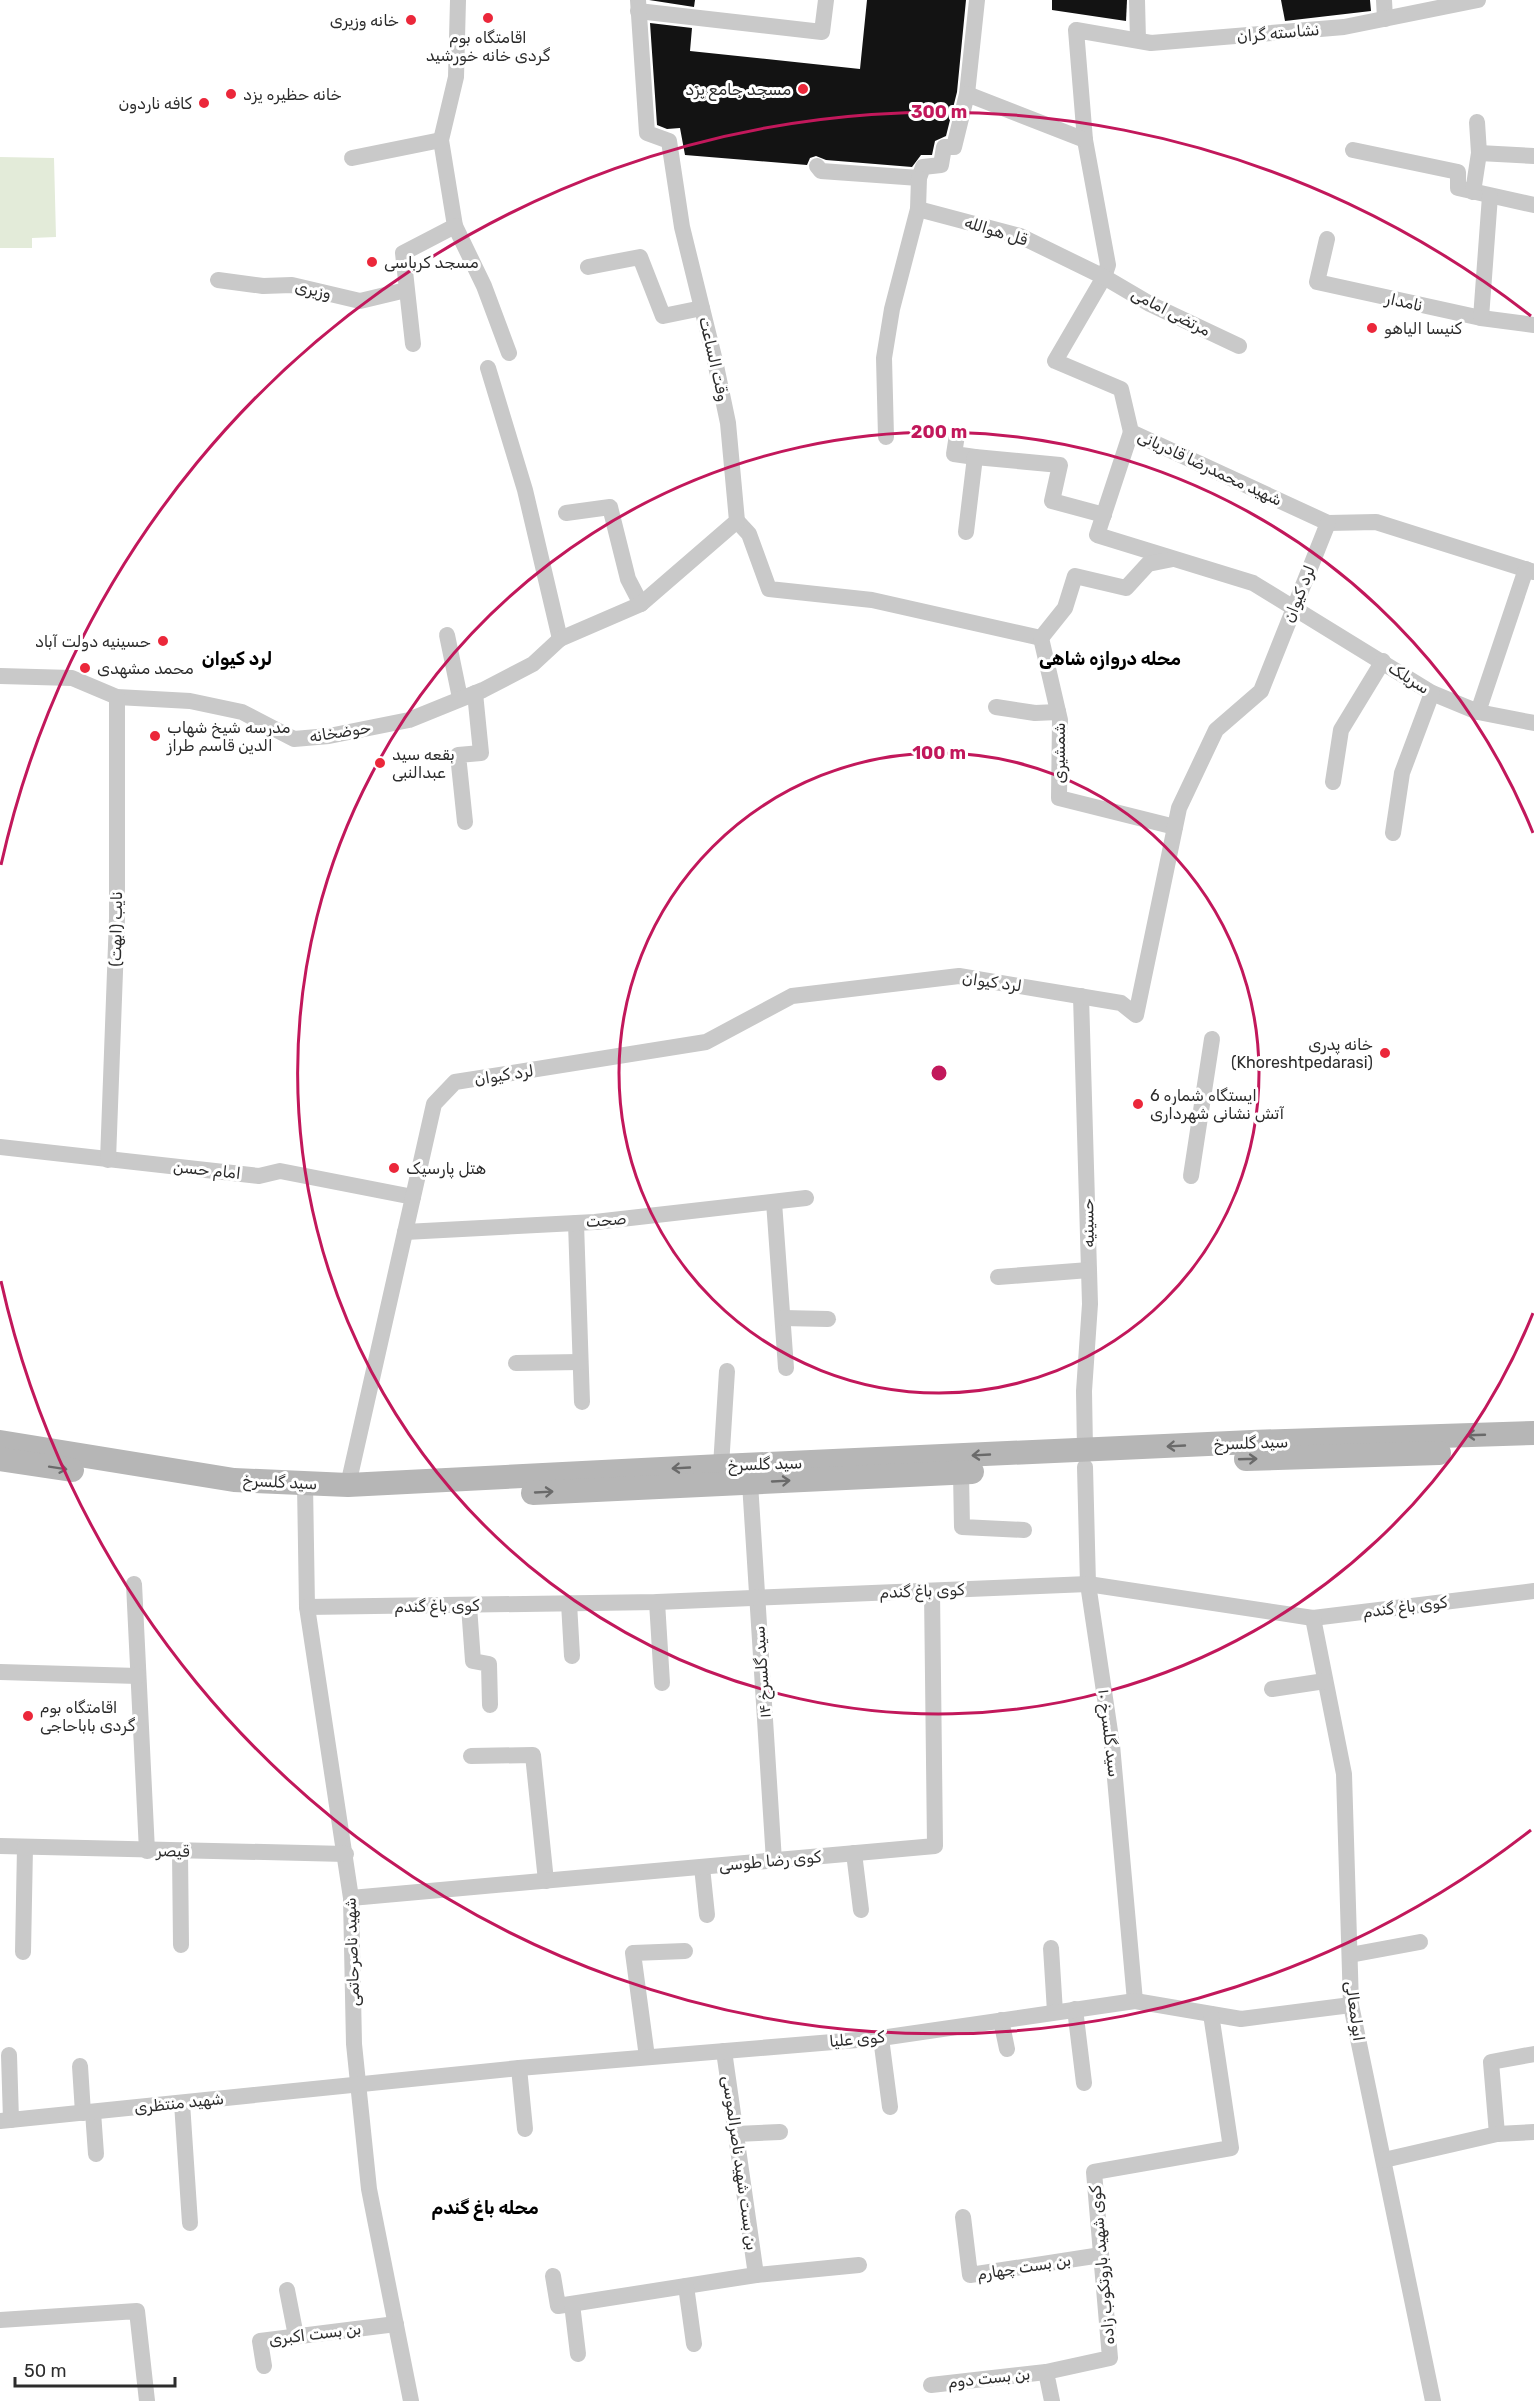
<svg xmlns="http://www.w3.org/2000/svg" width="1534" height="2401" viewBox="0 0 1534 2401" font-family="Rubik,'Noto Naskh Arabic',sans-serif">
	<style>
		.green { fill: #e3ebd9 }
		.building { fill: #131313 }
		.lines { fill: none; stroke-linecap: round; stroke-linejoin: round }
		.street { stroke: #c9c9c9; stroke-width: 16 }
		.secondary { stroke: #b6b6b6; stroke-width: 24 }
		.oneway { stroke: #6a6a6a }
		.ring { fill: none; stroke: #c2185b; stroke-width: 3 }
		.poi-dot { fill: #eb273a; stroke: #fff; stroke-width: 2 }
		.labels { text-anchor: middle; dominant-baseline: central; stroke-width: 6; stroke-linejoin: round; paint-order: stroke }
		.poi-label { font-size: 16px; fill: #2c2c2c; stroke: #fff; text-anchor: start }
		.street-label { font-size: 16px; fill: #2c2c2c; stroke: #fff }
		.neighbourhood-label { font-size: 18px; font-weight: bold; fill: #000; stroke: #fff }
		.centre { fill: #c2185b; stroke: #fff; stroke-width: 3 }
		.ring-label { font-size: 18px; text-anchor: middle; font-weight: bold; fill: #c2185b; stroke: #fff; stroke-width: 6; stroke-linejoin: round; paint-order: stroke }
	</style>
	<rect width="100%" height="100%" fill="#fff"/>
	<polygon class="green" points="0,157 54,158 56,237 32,238 32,248 0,248"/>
	<g class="building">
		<polygon points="649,0 695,0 694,7"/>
		<polygon points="867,0 966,0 957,92 946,136 935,141 932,155 921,155 912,167 826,160 816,156 810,158 807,165 685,155 680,128 667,129 657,125 650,23 692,28 690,51 860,69"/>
		<polygon points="1052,0 1127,0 1126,21 1052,10"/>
		<polygon points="1281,0 1370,0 1371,11 1285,21"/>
	</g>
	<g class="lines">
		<g class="street">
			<polyline points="458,0 456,77 441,140 455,226 484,286 509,353"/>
			<polyline points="1137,0 1138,40"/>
			<polyline points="1384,0 1385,19"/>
			<polyline points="1478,0 1344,27 1151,43 1076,30 1085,140 1108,265 1104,277 1055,361 1121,389 1131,432 1328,523 1376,522 1534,572"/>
			<polyline points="638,11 822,32 826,0"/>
			<polyline points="967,94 977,0"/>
			<polyline points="1353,150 1458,172 1458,188 1534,205"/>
			<polyline points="1479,153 1534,156"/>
			<polyline points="352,158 441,140"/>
			<polyline points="817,166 821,171 919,178 923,167 941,165 944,147 954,147 967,94 1085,140"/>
			<polyline points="1473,192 1479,153 1477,122"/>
			<polyline points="918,209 1020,236 1104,277 1150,304 1239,346"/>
			<polyline points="1327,239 1317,282 1481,318 1534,325"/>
			<polyline points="588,267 640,257 663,316 702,308"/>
			<polyline points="218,280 263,286 292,285 360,301 406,290"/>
			<polyline points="1481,318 1490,196"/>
			<polyline points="413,344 403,253 455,226"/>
			<polyline points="488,368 525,490 560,639"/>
			<polyline points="1131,432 1097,535 1253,583 1432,693 1478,712 1534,723"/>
			<polyline points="957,435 954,454 975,457"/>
			<polyline points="886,437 884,358 892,309 918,209 919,178"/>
			<polyline points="566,513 610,507 628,579 641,604"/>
			<polyline points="737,521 749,534 769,589 872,600 1041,638"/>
			<polyline points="966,532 975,457 1060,465 1052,501 1104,515"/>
			<polyline points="447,635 460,698"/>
			<polyline points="1041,638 1060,720 1059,798 1175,827"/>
			<polyline points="1041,638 1065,608 1075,576 1126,588 1148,564 1173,559"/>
			<polyline points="0,676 72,678 117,697 190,701 242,712 294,739 329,736 409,720 483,690 533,664 560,639 641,604 737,521 728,423 715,361 682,227 669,141 647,133 638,0"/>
			<polyline points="996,707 1035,713 1058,712"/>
			<polyline points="1478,712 1526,569"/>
			<polyline points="1333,782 1341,730 1383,661"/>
			<polyline points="465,822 458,755 481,753 475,693"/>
			<polyline points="1393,833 1402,773 1432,693"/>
			<polyline points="1081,996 1090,1304 1084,1391 1085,1450"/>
			<polyline points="0,1147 259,1176 280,1171 413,1197"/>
			<polyline points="108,1160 117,918 117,697"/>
			<polyline points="1191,1176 1212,1039"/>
			<polyline points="774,1202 786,1368"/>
			<polyline points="576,1223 582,1402"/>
			<polyline points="405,1232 595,1222 806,1198"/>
			<polyline points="998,1277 1089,1270"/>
			<polyline points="783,1318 828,1319"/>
			<polyline points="516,1363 580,1362"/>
			<polyline points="721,1466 727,1371"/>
			<polyline points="1085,1467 1088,1584 1112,1745 1135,2001"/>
			<polyline points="961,1473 962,1527 1024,1530"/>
			<polyline points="750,1483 774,1861"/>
			<polyline points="305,1484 307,1607 351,1898 354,2044 369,2189 411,2401"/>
			<polyline points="348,1485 434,1104 455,1082 706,1042 792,996 959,976 1121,1003 1136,1015 1179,808 1216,730 1261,691 1328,523"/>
			<polyline points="134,1584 147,1851"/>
			<polyline points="657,1602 662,1683"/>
			<polyline points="569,1603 572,1656"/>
			<polyline points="469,1606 473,1661 489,1664 490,1705"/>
			<polyline points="307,1607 657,1602 1088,1584 1313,1618 1534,1591"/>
			<polyline points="1313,1618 1344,1774 1351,2005 1433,2401"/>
			<polyline points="0,1672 138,1676"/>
			<polyline points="1272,1689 1325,1681"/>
			<polyline points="471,1756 533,1755 546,1881"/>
			<polyline points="0,1846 346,1854"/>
			<polyline points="180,1852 181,1945"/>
			<polyline points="854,1853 861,1910"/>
			<polyline points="702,1867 707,1915"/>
			<polyline points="351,1898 935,1846 932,1591"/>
			<polyline points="1051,1948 1055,2012"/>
			<polyline points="23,1952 25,1847"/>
			<polyline points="1350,1955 1420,1942"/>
			<polyline points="1075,2009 1084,2083"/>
			<polyline points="1001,2020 1007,2049"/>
			<polyline points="881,2038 890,2107"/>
			<polyline points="724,2051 756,2275"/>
			<polyline points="9,2055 11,2120"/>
			<polyline points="647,2057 633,1953 685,1951"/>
			<polyline points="80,2066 83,2113"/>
			<polyline points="519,2068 525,2129"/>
			<polyline points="182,2103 190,2223"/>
			<polyline points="93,2112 96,2154"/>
			<polyline points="0,2121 519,2068 881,2038 1135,2001 1241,2019 1351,2005"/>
			<polyline points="736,2134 780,2132"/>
			<polyline points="1497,2134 1491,2062 1534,2054"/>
			<polyline points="1384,2160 1497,2134 1534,2132"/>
			<polyline points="963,2217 970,2275 1101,2255"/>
			<polyline points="553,2276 558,2306 756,2275 859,2265"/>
			<polyline points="686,2286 694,2344"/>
			<polyline points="287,2290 296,2336"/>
			<polyline points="572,2304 578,2354"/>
			<polyline points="0,2320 137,2311 147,2401"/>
			<polyline points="264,2366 260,2341 396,2324"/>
			<polyline points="931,2385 1046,2372"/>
			<polyline points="1052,2401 1046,2372 1110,2358 1094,2172 1231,2148 1211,2014"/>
		</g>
		<g class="secondary">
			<polyline points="0,1442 234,1480 348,1485 721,1466 1252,1442 1534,1433"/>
			<polyline points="0,1459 72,1470"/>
			<polyline points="1246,1459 1439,1453"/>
			<polyline points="533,1493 972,1472"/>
		</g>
	</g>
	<defs><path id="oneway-shaft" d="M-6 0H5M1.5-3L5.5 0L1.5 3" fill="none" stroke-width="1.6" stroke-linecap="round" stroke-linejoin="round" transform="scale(1.5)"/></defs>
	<g class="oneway">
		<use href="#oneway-shaft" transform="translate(1476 1435) rotate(178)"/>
		<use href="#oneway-shaft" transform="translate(1176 1446) rotate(177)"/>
		<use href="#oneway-shaft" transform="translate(981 1455) rotate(177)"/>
		<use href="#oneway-shaft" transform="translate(1248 1459) rotate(-2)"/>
		<use href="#oneway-shaft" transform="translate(58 1468) rotate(9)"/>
		<use href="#oneway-shaft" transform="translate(681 1468) rotate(177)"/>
		<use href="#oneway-shaft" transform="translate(781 1481) rotate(-3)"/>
		<use href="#oneway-shaft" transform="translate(544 1492) rotate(-3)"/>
	</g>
	<g class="ring">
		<circle cx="939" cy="1073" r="320"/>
		<path d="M1533 1313A641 641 0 1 1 1533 833"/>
		<path d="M1531 1830A961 961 0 0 1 1 1281M1 865A961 961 0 0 1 1531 316"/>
	</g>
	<g class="poi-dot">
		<circle cx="488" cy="18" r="6"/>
		<circle cx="411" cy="20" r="6"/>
		<circle cx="803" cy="89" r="6"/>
		<circle cx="231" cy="94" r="6"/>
		<circle cx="204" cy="103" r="6"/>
		<circle cx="372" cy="262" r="6"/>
		<circle cx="1372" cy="328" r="6"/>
		<circle cx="163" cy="641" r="6"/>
		<circle cx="85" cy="668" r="6"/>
		<circle cx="155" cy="736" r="6"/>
		<circle cx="380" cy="763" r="6"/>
		<circle cx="1385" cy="1053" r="6"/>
		<circle cx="1138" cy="1104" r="6"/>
		<circle cx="394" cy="1168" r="6"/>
		<circle cx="28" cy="1716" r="6"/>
	</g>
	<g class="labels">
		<g class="poi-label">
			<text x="399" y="20" text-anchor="end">خانه وزیری</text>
			<text x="488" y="37" text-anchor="middle">اقامتگاه بوم<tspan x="488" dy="18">گردی خانه خورشید</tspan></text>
			<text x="791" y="89" text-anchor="end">مسجد جامع یزد</text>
			<text x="243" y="94">خانه حظیره یزد</text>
			<text x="192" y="103" text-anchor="end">کافه ناردون</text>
			<text x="384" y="262">مسجد کرباسی</text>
			<text x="1384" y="328">کنیسا الیاهو</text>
			<text x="151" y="641" text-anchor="end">حسینیه دولت آباد</text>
			<text x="97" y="668">محمد مشهدی</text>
			<text x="167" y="727">مدرسه شیخ شهاب<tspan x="167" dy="18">الدین قاسم طراز</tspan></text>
			<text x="392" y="754">بقعه سید<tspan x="392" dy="18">عبدالنبی</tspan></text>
			<text x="1373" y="1044" text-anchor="end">خانه پدری<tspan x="1373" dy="18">(Khoreshtpedarasi)</tspan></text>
			<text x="1150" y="1095">ایستگاه شماره 6<tspan x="1150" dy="18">آتش نشانی شهرداری</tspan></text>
			<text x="406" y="1168">هتل پارسیک</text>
			<text x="40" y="1707">اقامتگاه بوم<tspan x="40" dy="18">گردی باباحاجی</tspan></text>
		</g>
		<g class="street-label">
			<text transform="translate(1278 33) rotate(-5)">نشاسته گران</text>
			<text transform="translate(996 231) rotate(17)">قل هوالله</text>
			<text transform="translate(313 290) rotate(12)">وزیری</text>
			<text transform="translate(1404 302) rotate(12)">نامدار</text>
			<text transform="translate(1171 312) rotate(27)">مرتضی امامی</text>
			<text transform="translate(714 359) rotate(77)">وقت الساعت</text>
			<text transform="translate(1210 468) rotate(25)">شهید محمدرضا قادریانی</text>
			<text transform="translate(1299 594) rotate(-68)">لرد کیوان</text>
			<text transform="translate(1409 678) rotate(32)">سریلک</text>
			<text transform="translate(340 732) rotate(-9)">حوضخانه</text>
			<text transform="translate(1059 753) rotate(-90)">شمشیری</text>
			<text transform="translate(116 929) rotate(-89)">نایب (ابهت)</text>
			<text transform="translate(992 982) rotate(8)">لرد کیوان</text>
			<text transform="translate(504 1075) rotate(-9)">لرد کیوان</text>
			<text transform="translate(207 1170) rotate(6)">امام حسن</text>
			<text transform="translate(606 1220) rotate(-5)">صحت</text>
			<text transform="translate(1088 1223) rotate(-91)">حسینیه</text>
			<text transform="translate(1251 1443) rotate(-2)">سید گلسرخ</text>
			<text transform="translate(765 1464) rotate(-2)">سید گلسرخ</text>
			<text transform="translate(280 1482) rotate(3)">سید گلسرخ</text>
			<text transform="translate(922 1591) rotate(-2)">کوی باغ گندم</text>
			<text transform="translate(437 1606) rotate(-1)">کوی باغ گندم</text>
			<text transform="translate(1405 1607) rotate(-7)">کوی باغ گندم</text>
			<text transform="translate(762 1672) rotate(-94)">سید گلسرخ ۱۴</text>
			<text transform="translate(1109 1733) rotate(83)">سید گلسرخ ۱۰</text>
			<text transform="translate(173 1851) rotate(1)">قیصر</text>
			<text transform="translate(770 1861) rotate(-5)">کوی رضا طوسی</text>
			<text transform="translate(352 1952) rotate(-92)">شهید ناصرحاتمی</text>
			<text transform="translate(1355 2011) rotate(82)">ابولمعالی</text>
			<text transform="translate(857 2039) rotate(-5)">کوی علیا</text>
			<text transform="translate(179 2103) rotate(-6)">شهید منتظری</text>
			<text transform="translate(740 2163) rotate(82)">بن بست شهید ناصرالموسی</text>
			<text transform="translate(1102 2265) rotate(-95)">کوی شهید باروتکوب زاده</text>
			<text transform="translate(1024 2267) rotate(-9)">بن بست چهارم</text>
			<text transform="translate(315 2334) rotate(-7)">بن بست اکبری</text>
			<text transform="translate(989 2378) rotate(-6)">بن بست دوم</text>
		</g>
		<g class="neighbourhood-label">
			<text x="237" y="659">لرد کیوان</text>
			<text x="1110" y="659">محله دروازه شاهی</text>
			<text x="485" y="2208">محله باغ گندم</text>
		</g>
	</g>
	<circle cx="939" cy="1073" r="9" class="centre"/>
	<g class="ring-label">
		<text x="939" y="118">300 m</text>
		<text x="939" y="438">200 m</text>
		<text x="939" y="759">100 m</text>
	</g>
	<path d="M15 2377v9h160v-9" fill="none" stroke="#2c2c2c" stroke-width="3"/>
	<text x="24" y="2377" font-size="18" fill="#2c2c2c" stroke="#ffffff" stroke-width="4.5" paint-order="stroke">50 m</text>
</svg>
